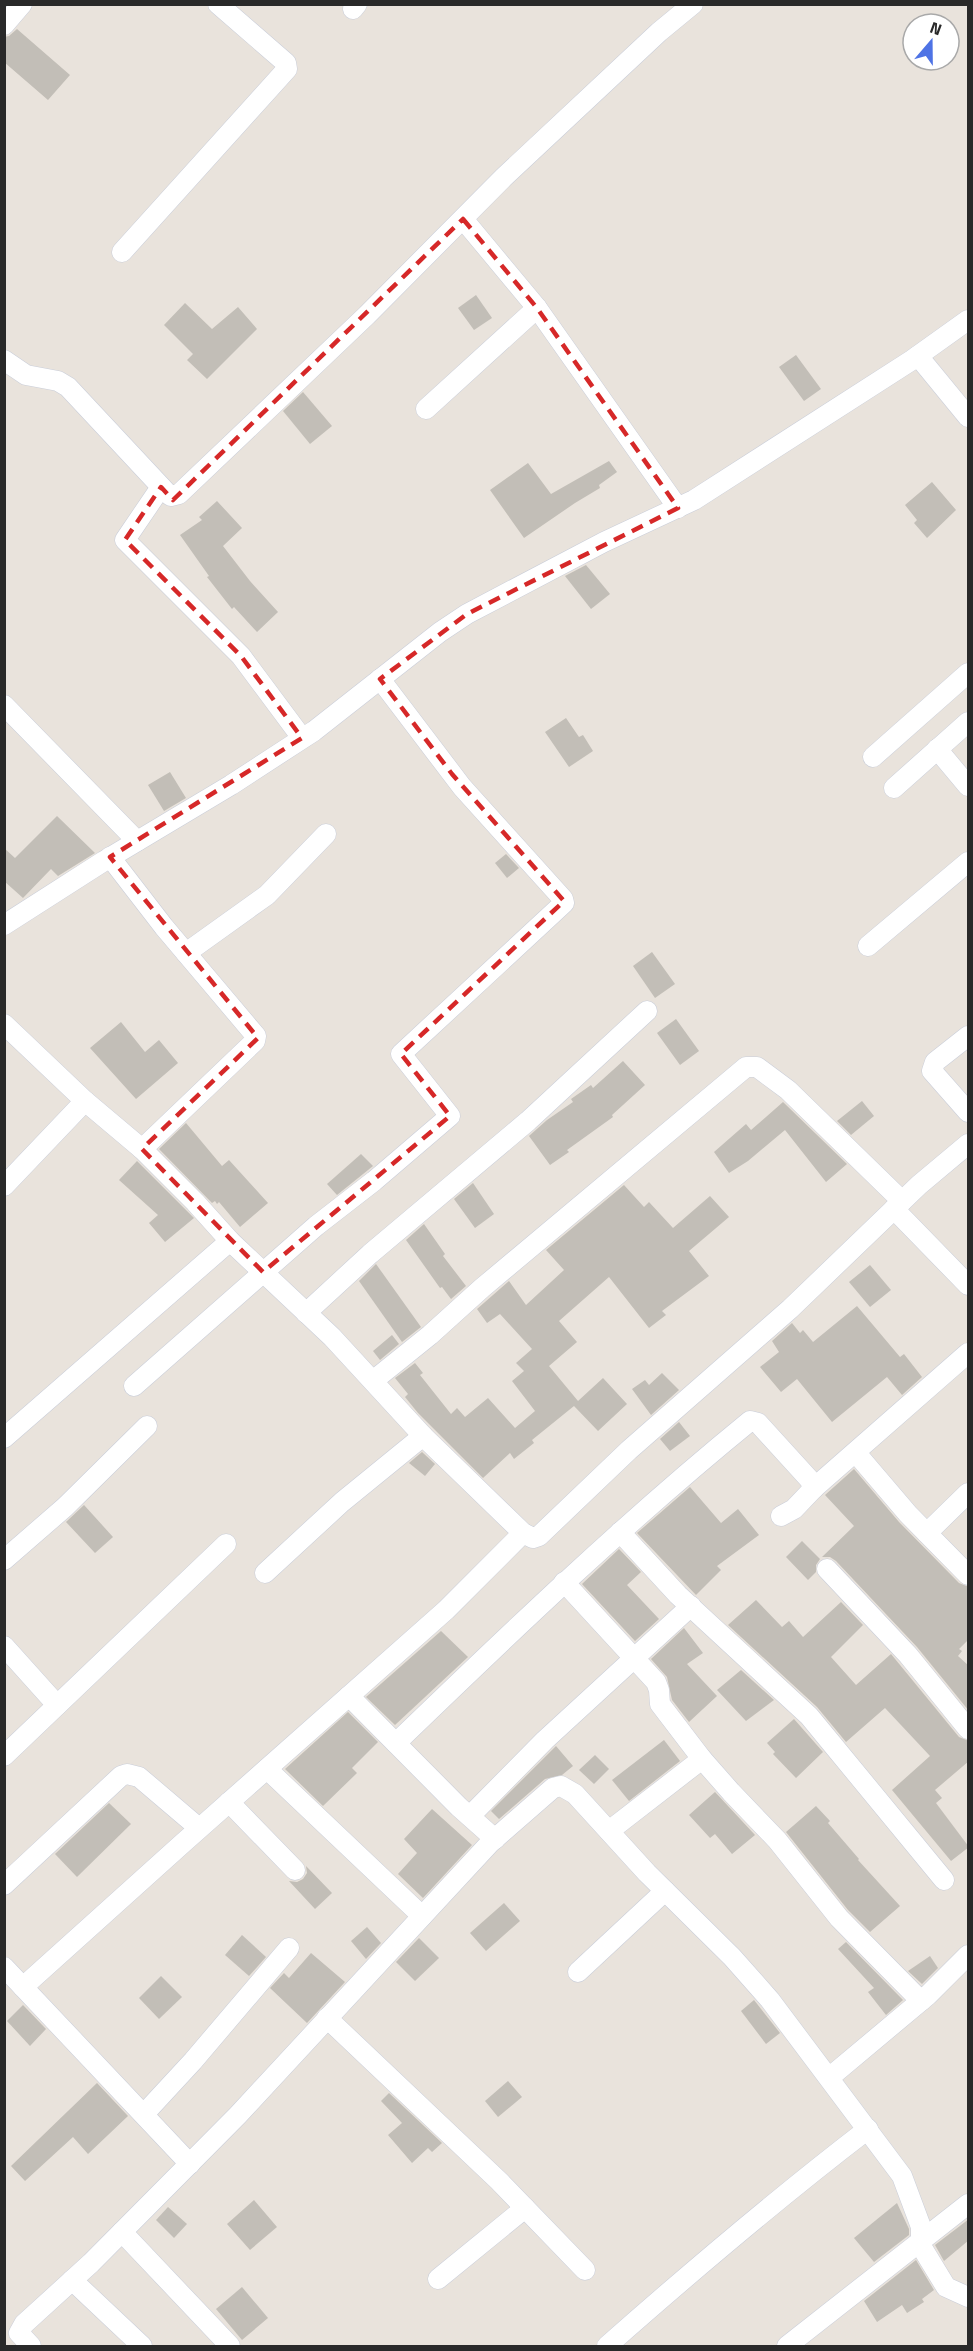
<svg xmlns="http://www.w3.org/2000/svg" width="973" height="2351" viewBox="0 0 973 2351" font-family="'Titillium Web',sans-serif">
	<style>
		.building { fill: #c2beb7 }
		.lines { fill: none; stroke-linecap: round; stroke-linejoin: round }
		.street-casing { stroke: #caced9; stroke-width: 21 }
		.street { stroke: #fff; stroke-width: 20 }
		.marked { fill: none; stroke: #d62828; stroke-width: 4.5; stroke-dasharray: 12 8; stroke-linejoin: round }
	</style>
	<rect width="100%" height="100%" fill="#e9e3dc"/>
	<g class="building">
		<polygon points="17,29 70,75 48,100 4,62 4,37 9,36"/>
		<polygon points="476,295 492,318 474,330 458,308"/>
		<polygon points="185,303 212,329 238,307 257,329 207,379 187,360 193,354 164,325"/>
		<polygon points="796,355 821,389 804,401 779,367"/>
		<polygon points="303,392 332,426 310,444 283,411"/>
		<polygon points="609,461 617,472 599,485 600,488 575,503 524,538 490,490 528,463 551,494"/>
		<polygon points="932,482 956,510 927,538 914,523 917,520 905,505"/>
		<polygon points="217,501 242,528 223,546 250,581 278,612 257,632 234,607 232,609 207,577 209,576 180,535 202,520 199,517"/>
		<polygon points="586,565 610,594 591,609 565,576"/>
		<polygon points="566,718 579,737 583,735 593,751 569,767 545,732"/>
		<polygon points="170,772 186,798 164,811 148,785"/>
		<polygon points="57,816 95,853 58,876 51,869 23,898 4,881 4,848 15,858"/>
		<polygon points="506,854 519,868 507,878 495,863"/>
		<polygon points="652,952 675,984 655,998 633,966"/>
		<polygon points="676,1019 699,1051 680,1065 657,1033"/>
		<polygon points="121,1022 145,1052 159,1040 178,1063 136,1099 90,1048"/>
		<polygon points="623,1061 645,1085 612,1115 613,1117 567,1150 569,1152 550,1165 529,1136 547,1120 573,1102 571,1099 591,1085 593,1088"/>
		<polygon points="862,1101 874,1116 851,1135 837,1121"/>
		<polygon points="783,1102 847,1164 826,1182 785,1130 748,1161 729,1173 714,1152 746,1124 751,1130"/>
		<polygon points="186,1123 222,1166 229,1160 268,1203 240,1227 219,1202 217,1204 215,1201 212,1203 159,1149"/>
		<polygon points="361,1154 373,1166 337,1195 327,1184"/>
		<polygon points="137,1161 194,1218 165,1242 149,1223 158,1215 119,1180"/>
		<polygon points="473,1183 494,1214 475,1228 454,1199"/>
		<polygon points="624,1185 644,1207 649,1202 673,1228 710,1196 729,1217 689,1251 709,1276 662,1311 666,1315 649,1328 609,1277 559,1321 577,1342 549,1366 578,1401 603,1378 627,1404 598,1431 574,1406 532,1440 534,1443 514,1459 510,1453 483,1478 418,1413 405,1397 408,1394 395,1378 415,1363 423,1373 420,1375 451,1414 457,1408 465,1417 488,1398 515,1428 535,1411 512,1381 524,1371 516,1363 532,1349 500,1314 487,1323 477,1309 509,1281 526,1305 564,1270 546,1250"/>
		<polygon points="424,1224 445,1254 443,1256 466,1286 451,1299 442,1287 440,1288 406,1240"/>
		<polygon points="376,1264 421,1327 402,1342 359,1281"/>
		<polygon points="870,1265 891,1290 870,1307 849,1282"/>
		<polygon points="857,1306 900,1357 904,1354 922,1377 902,1395 887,1377 832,1422 797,1379 781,1392 760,1367 779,1352 772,1341 792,1323 800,1333 803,1330 813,1342"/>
		<polygon points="392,1335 399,1344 380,1360 373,1351"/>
		<polygon points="662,1373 679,1390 651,1415 632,1389 645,1380 649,1385"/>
		<polygon points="679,1422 690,1436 670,1451 660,1439"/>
		<polygon points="422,1452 435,1464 425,1476 409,1463"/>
		<polygon points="854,1469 899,1522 959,1583 969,1587 969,1639 959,1649 962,1651 958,1656 969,1666 969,1711 917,1647 836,1561 830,1557 822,1557 854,1526 825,1495"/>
		<polygon points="690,1487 721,1523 738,1509 759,1535 717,1566 721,1570 696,1595 637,1533"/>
		<polygon points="84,1505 113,1537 95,1553 66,1522"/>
		<polygon points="802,1541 820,1559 816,1565 816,1572 808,1580 786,1557"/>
		<polygon points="619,1549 641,1572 627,1585 659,1619 635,1641 582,1584"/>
		<polygon points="756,1600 782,1627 789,1621 803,1637 841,1602 863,1625 831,1657 856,1685 891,1654 959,1737 969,1741 969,1761 935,1790 942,1798 936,1803 969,1847 951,1861 892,1790 930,1756 885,1708 846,1742 817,1707 728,1625"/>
		<polygon points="684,1628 703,1653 687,1664 717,1696 689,1722 672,1700 667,1677 651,1659"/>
		<polygon points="441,1631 468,1657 395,1725 366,1697"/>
		<polygon points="741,1670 774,1700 746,1721 717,1690"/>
		<polygon points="348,1712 378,1742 352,1768 357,1773 323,1806 285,1769"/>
		<polygon points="794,1719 823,1752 796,1778 773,1754 775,1752 767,1743"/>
		<polygon points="664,1740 680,1761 629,1801 612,1780"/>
		<polygon points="556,1746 573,1766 562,1775 545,1779 499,1819 491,1811"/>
		<polygon points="595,1755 609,1769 594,1784 579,1770"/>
		<polygon points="715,1792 755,1835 732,1854 715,1834 710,1838 689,1815"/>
		<polygon points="109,1803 131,1824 77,1877 55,1854"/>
		<polygon points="816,1806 830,1821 828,1823 859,1859 858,1860 900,1906 870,1932 848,1910 786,1832"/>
		<polygon points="432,1809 472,1845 423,1898 398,1874 417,1853 404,1839"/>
		<polygon points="306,1866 332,1893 315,1909 289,1881 297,1882 303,1879 307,1873"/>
		<polygon points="504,1903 520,1921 486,1951 470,1933"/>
		<polygon points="367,1927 381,1943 366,1959 351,1941"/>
		<polygon points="242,1935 266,1957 249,1976 225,1955"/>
		<polygon points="419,1938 439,1958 415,1981 396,1962"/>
		<polygon points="846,1942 903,2000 886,2015 868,1992 874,1988 838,1949"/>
		<polygon points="311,1953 345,1982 307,2023 270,1988 284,1973 289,1978"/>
		<polygon points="930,1956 938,1968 922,1984 908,1971"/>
		<polygon points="161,1976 182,1997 159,2019 139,1998"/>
		<polygon points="754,2000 780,2033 766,2044 741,2011"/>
		<polygon points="23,2005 46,2029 30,2046 7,2021"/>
		<polygon points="508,2081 522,2097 498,2117 485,2101"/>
		<polygon points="97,2083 128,2116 88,2154 73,2137 25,2181 11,2166"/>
		<polygon points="389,2093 442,2143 432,2152 428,2148 412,2163 388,2135 402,2123 381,2101"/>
		<polygon points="254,2200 277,2227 250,2250 227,2224"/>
		<polygon points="897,2203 909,2229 909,2235 874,2262 854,2238"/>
		<polygon points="168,2207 187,2224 174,2238 156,2220"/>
		<polygon points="969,2219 969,2240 944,2261 935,2245"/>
		<polygon points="916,2260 934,2290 922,2299 924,2302 907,2313 902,2305 877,2322 864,2301"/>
		<polygon points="242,2287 268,2318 242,2340 216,2309"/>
	</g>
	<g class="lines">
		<g class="street-casing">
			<g id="street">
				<polyline points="353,9 357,4"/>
				<polyline points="4,25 22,4"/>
				<polyline points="463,219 537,308 678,508"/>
				<polyline points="122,252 287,69 286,63 218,4"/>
				<polyline points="918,356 968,417"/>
				<polyline points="4,360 26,375 58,381 68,387 167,493 171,496 179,494 367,315 504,177 659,32 693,4"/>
				<polyline points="426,409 537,308"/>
				<polyline points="161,487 125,540 241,656 302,738"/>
				<polyline points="4,705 137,841"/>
				<polyline points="937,749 968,786"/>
				<polyline points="873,757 968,673"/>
				<polyline points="894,788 968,722"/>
				<polyline points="110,857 164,927 256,1036 255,1041 142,1149"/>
				<polyline points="4,925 104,861 231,785 314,731 440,632 467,614 604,542 694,500 912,360 968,320"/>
				<polyline points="868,946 968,862"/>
				<polyline points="186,953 267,895 326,834"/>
				<polyline points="4,1024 85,1101 142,1149 195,1202 230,1241 332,1337 424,1437 523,1533 533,1538 539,1536 629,1450 790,1309 919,1185 968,1144"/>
				<polyline points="968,1036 935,1062 932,1071 968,1112"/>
				<polyline points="4,1186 85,1101"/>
				<polyline points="894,1209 968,1285"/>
				<polyline points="306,1313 370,1254 528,1121 647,1011"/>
				<polyline points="374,1380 430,1335 482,1288 746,1067 757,1067 788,1090 902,1201"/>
				<polyline points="134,1386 316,1226 374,1181 450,1116 401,1054 564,903 563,899 462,787 380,679"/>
				<polyline points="4,1438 230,1241"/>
				<polyline points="856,1453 908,1514 968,1575"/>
				<polyline points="781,1516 794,1509 814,1488"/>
				<polyline points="620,1532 678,1595 809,1716 944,1880"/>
				<polyline points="927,1533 968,1493"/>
				<polyline points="4,1560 65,1507 147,1426"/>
				<polyline points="827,1569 908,1655 968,1729"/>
				<polyline points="265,1573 342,1502 423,1436"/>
				<polyline points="564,1582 656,1682 659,1690 660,1704 702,1759 731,1792 777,1840 839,1918 921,2001"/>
				<polyline points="4,1646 57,1705"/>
				<polyline points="349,1696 459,1807 495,1839"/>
				<path d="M396 1743C511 1632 626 1522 750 1421L758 1423 809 1479 814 1488 968 1353"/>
				<polyline points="4,1756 226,1544"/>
				<polyline points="267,1769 422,1916"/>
				<polyline points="229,1802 295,1870"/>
				<polyline points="470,1816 545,1740 691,1606"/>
				<polyline points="609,1831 702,1759"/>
				<polyline points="4,1885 121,1776 127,1774 139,1777 199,1828"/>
				<polyline points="4,1967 190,2164"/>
				<polyline points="578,1972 665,1891"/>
				<polyline points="23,1987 183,1843 446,1610 523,1533"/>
				<polyline points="327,2018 499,2181 585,2270"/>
				<polyline points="830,2077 928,1995 968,1955"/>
				<polyline points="144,2114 193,2061 289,1948"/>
				<polyline points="122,2232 230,2346"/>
				<polyline points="438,2279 525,2208"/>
				<polyline points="72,2280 142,2346"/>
				<polyline points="31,2346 19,2333 24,2324 91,2263 238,2115 490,1843 553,1788 561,1786 575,1794 647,1873 732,1957 770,2000 902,2176 921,2227 921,2246 946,2287 968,2297"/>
				<path d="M607 2346C692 2271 778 2198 868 2129"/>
				<polyline points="787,2346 968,2204"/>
			</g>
		</g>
		<use href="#street" class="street"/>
	</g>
	<path class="marked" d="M463 219 537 308 678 508 467 614 380 679 452 774 564 901 401 1054 450 1116 263 1272 142 1149 258 1038 110 857 302 738 241 656 125 540 161 487 173 500Z"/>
	<rect width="973" height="2351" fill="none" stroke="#292929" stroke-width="12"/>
	<g transform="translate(931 42) rotate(20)"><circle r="28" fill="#ffffff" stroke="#a9a9a9" stroke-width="1.5"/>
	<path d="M0-4.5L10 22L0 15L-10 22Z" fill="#4e73e5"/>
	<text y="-9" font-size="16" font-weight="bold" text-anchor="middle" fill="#292929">N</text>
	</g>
</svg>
